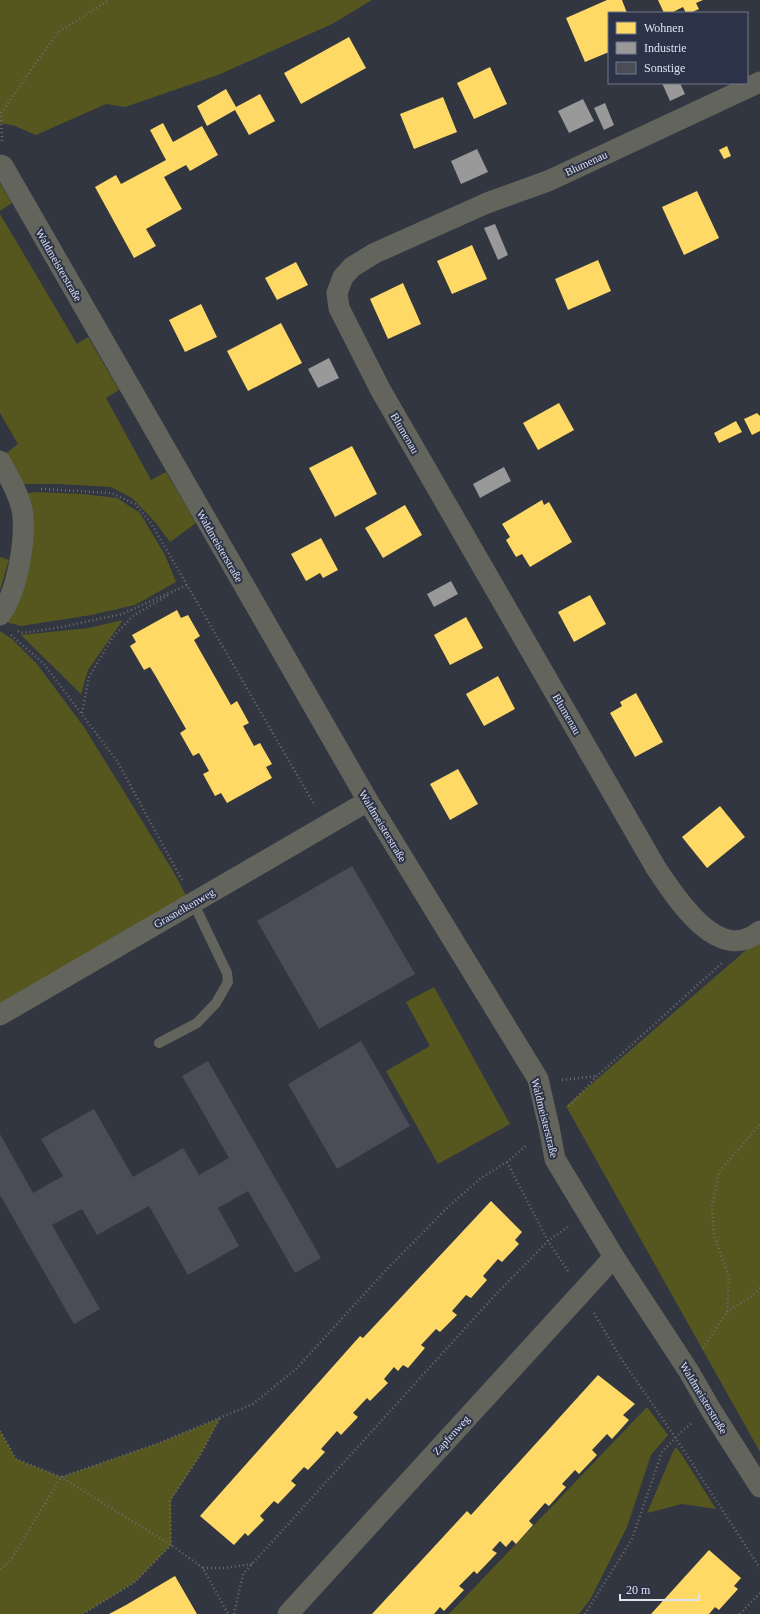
<svg xmlns="http://www.w3.org/2000/svg" width="760" height="1614" viewBox="0 0 760 1614" font-family="Georgia,serif">
	<style>
		.green { fill: #55571f }
		.homes { fill: #ffd966 }
		.industry { fill: #999 }
		.building { fill: #4a4d56 }
		.lines { fill: none; stroke-linecap: round; stroke-linejoin: round }
		.path { stroke: #6b6c6b; stroke-width: 2.5; stroke-dasharray: 1 3; stroke-linecap: butt }
		.service { stroke: #63655c; stroke-width: 10 }
		.minor { stroke: #63655c; stroke-width: 21 }
		.labels { text-anchor: middle; dominant-baseline: central; stroke-width: 4; stroke-linejoin: round; paint-order: stroke }
		.street-label { font-size: 11px; fill: #dee2f0; stroke: #2c3247 }
	</style>
	<rect width="100%" height="100%" fill="#323641"/>
	<g class="green">
		<polygon points="0,0 372,0 332,24 218,75 125,107 106,104 36,135 15,126 0,123"/>
		<polygon points="0,183 12,203 0,211"/>
		<polygon points="0,214 77,344 88,337 119,390 106,398 151,480 166,472 196,523 170,542 155,522 132,498 111,487 58,484 17,484 4,455 18,444 0,413"/>
		<polygon points="36,492 83,494 117,498 140,513 165,555 176,582 135,605 91,615 21,626 6,622 23,494"/>
		<polygon points="0,557 9,560 0,590"/>
		<polygon points="123,620 88,670 81,694 21,635 89,628"/>
		<polygon points="0,631 12,639 37,664 84,727 173,871 187,897 0,1004"/>
		<polygon points="760,938 760,1452 566,1106"/>
		<polygon points="434,987 510,1124 438,1164 386,1071 430,1046 406,1002"/>
		<polygon points="647,1407 668,1435 651,1455 627,1527 591,1598 579,1614 449,1614"/>
		<polygon points="220,1418 199,1457 171,1500 171,1545 135,1582 83,1614 0,1614 0,1431 16,1459 61,1477 159,1443"/>
		<polygon points="676,1447 682,1455 716,1509 682,1504 647,1513 672,1454"/>
	</g>
	<g class="homes">
		<polygon points="607,0 622,0 627,13 609,13 609,52 585,62 566,18"/>
		<polygon points="658,0 703,0 696,3 699,9 690,13 686,13 683,7 671,13 664,13"/>
		<polygon points="349,37 366,68 301,104 284,73"/>
		<polygon points="490,67 507,104 474,119 457,83"/>
		<polygon points="226,89 236,107 260,94 275,121 249,135 235,110 207,126 197,106"/>
		<polygon points="443,97 457,132 414,149 400,114"/>
		<polygon points="163,123 173,142 202,126 218,155 190,171 186,165 164,177 182,209 146,229 156,246 134,258 95,187 116,175 121,184 166,160 150,130"/>
		<polygon points="727,146 731,156 724,159 719,150"/>
		<polygon points="697,191 719,238 684,255 662,207"/>
		<polygon points="472,245 487,279 452,294 437,261"/>
		<polygon points="598,260 611,291 568,310 555,279"/>
		<polygon points="296,262 308,285 277,300 265,278"/>
		<polygon points="403,283 421,324 388,339 370,299"/>
		<polygon points="201,304 217,337 185,352 169,320"/>
		<polygon points="281,323 302,363 248,391 227,351"/>
		<polygon points="559,403 574,430 538,450 523,423"/>
		<polygon points="757,413 760,416 760,431 752,435 744,419"/>
		<polygon points="736,421 742,432 719,443 714,433"/>
		<polygon points="352,446 377,494 335,517 309,468"/>
		<polygon points="542,500 544,505 549,502 572,542 530,567 522,554 516,557 506,540 510,537 502,524"/>
		<polygon points="405,505 422,535 383,558 365,528"/>
		<polygon points="321,538 338,570 323,578 320,573 306,581 291,554"/>
		<polygon points="590,595 606,624 574,642 558,612"/>
		<polygon points="177,610 181,618 188,615 200,636 194,640 231,705 237,701 249,723 243,726 254,746 260,743 272,764 266,767 272,778 227,803 221,793 215,796 203,774 209,771 199,753 193,756 180,733 186,729 155,675 150,667 144,670 130,646 136,642 132,635"/>
		<polygon points="466,617 483,648 450,665 434,635"/>
		<polygon points="498,676 515,709 484,726 466,694"/>
		<polygon points="636,693 663,742 635,757 610,713 622,706 620,702"/>
		<polygon points="458,769 478,804 450,820 430,784"/>
		<polygon points="720,806 745,837 707,868 682,837"/>
		<polygon points="491,1201 522,1232 515,1240 519,1244 502,1262 498,1259 483,1276 487,1280 471,1298 466,1295 452,1311 457,1315 440,1332 436,1329 421,1345 425,1348 408,1368 403,1365 398,1371 394,1367 384,1379 388,1383 370,1401 367,1398 353,1413 358,1417 341,1435 337,1431 321,1449 325,1452 308,1470 304,1467 291,1481 296,1485 278,1504 274,1501 260,1516 264,1520 248,1536 245,1533 234,1545 200,1516 360,1336 363,1338"/>
		<polygon points="598,1375 635,1404 623,1415 629,1420 612,1439 607,1434 592,1450 597,1455 579,1474 575,1470 562,1484 566,1487 549,1506 545,1503 529,1521 533,1525 516,1544 512,1540 506,1547 500,1541 492,1550 497,1553 477,1574 474,1571 459,1586 464,1590 444,1611 440,1607 434,1614 372,1614 467,1511 471,1515"/>
		<polygon points="709,1550 741,1578 734,1586 738,1589 719,1610 715,1607 709,1614 651,1614"/>
		<polygon points="175,1576 197,1614 109,1614 126,1605"/>
	</g>
	<g class="industry">
		<polygon points="662,83 680,83 685,94 670,101"/>
		<polygon points="583,99 594,121 569,133 558,111"/>
		<polygon points="605,103 614,125 604,130 594,108"/>
		<polygon points="477,149 488,172 461,184 451,161"/>
		<polygon points="495,224 508,255 498,260 484,228"/>
		<polygon points="329,358 339,378 318,388 308,369"/>
		<polygon points="504,467 511,481 480,498 473,484"/>
		<polygon points="451,581 458,594 434,607 427,594"/>
	</g>
	<g class="building">
		<polygon points="352,866 415,974 319,1029 257,921"/>
		<polygon points="361,1041 410,1126 337,1169 288,1084"/>
		<polygon points="208,1061 321,1258 295,1273 248,1191 218,1208 239,1246 188,1275 149,1206 97,1235 82,1209 52,1225 100,1309 74,1324 0,1195 0,1134 33,1193 63,1176 41,1139 94,1109 133,1177 183,1148 199,1175 229,1158 182,1076"/>
	</g>
	<g class="lines">
		<g class="path">
			<polyline points="2,141 1,113 57,33 109,0"/>
			<polyline points="41,489 111,493 135,504 151,523 314,804"/>
			<polyline points="18,631 23,633 62,627 122,614 187,585"/>
			<polyline points="11,635 44,664 117,761 183,882"/>
			<polyline points="82,713 89,677 113,637 133,616 170,594"/>
			<polyline points="562,1080 597,1076"/>
			<polyline points="569,1106 597,1076 722,963"/>
			<polyline points="507,1162 548,1241 568,1271"/>
			<polyline points="727,1312 749,1298 760,1288"/>
			<polyline points="594,1313 620,1357 675,1437 760,1568"/>
			<polyline points="703,1348 727,1312 729,1277 714,1235 712,1206 719,1172 760,1124"/>
			<polyline points="0,1431 16,1459 61,1477 171,1545 203,1568 228,1614"/>
			<polyline points="203,1568 225,1568 252,1564"/>
			<polyline points="0,1569 10,1561 61,1477 159,1443 253,1404 296,1369 387,1269 449,1206 481,1178 507,1162 527,1145"/>
			<polyline points="83,1614 135,1582 171,1545 170,1500 199,1457 220,1418"/>
			<polyline points="234,1614 243,1574 496,1294 548,1241 568,1227"/>
			<polyline points="585,1614 632,1539 662,1452 680,1433 691,1424"/>
			<polyline points="740,1614 760,1593"/>
		</g>
		<polyline class="service" points="159,1043 197,1023 216,1003 228,982 227,973 193,902"/>
		<g class="minor">
			<path d="M760 82 548 181 487 203 375 253 352 267 343 277 337 293 339 308 380 389 656 868C676 898 719 966 760 931"/>
			<polyline points="0,165 3,166 368,801 538,1079 549,1127 555,1159 614,1257 688,1370 711,1410 760,1487"/>
			<path d="M0 461C9 477 22 499 23 517 25 544 17 593 0 615"/>
			<polyline points="0,1015 368,801"/>
			<polyline points="288,1614 614,1257"/>
		</g>
	</g>
	<g class="labels">
		<g class="street-label">
			<text transform="translate(586 163) rotate(-25)">Blumenau</text>
			<text transform="translate(59 265) rotate(60)">Waldmeisterstraße</text>
			<text transform="translate(405 433) rotate(60)">Blumenau</text>
			<text transform="translate(220 546) rotate(60)">Waldmeisterstraße</text>
			<text transform="translate(567 714) rotate(60)">Blumenau</text>
			<text transform="translate(383 826) rotate(59)">Waldmeisterstraße</text>
			<text transform="translate(184 908) rotate(-30)">Grasnelkenweg</text>
			<text transform="translate(545 1118) rotate(76)">Waldmeisterstraße</text>
			<text transform="translate(704 1398) rotate(59)">Waldmeisterstraße</text>
			<text transform="translate(451 1435) rotate(-48)">Zapfenweg</text>
		</g>
	</g>
	<rect x="608" y="12" width="140" height="72" fill="#2c3247" stroke="#73788b"/>
	<rect x="616" y="22" width="20" height="12" fill="#ffd966" stroke="#73788b"/>
	<text x="644" y="32" font-size="12" fill="#dee2f0">Wohnen</text>
	<rect x="616" y="42" width="20" height="12" fill="#999999" stroke="#73788b"/>
	<text x="644" y="52" font-size="12" fill="#dee2f0">Industrie</text>
	<rect x="616" y="62" width="20" height="12" fill="#4a4d56" stroke="#73788b"/>
	<text x="644" y="72" font-size="12" fill="#dee2f0">Sonstige</text>
	<path d="M620 1594v6h79v-6" fill="none" stroke="#dee2f0" stroke-width="2"/>
	<text x="626" y="1594" font-size="12" fill="#dee2f0" stroke="#2c3247" stroke-width="3" paint-order="stroke">20 m</text>
</svg>
